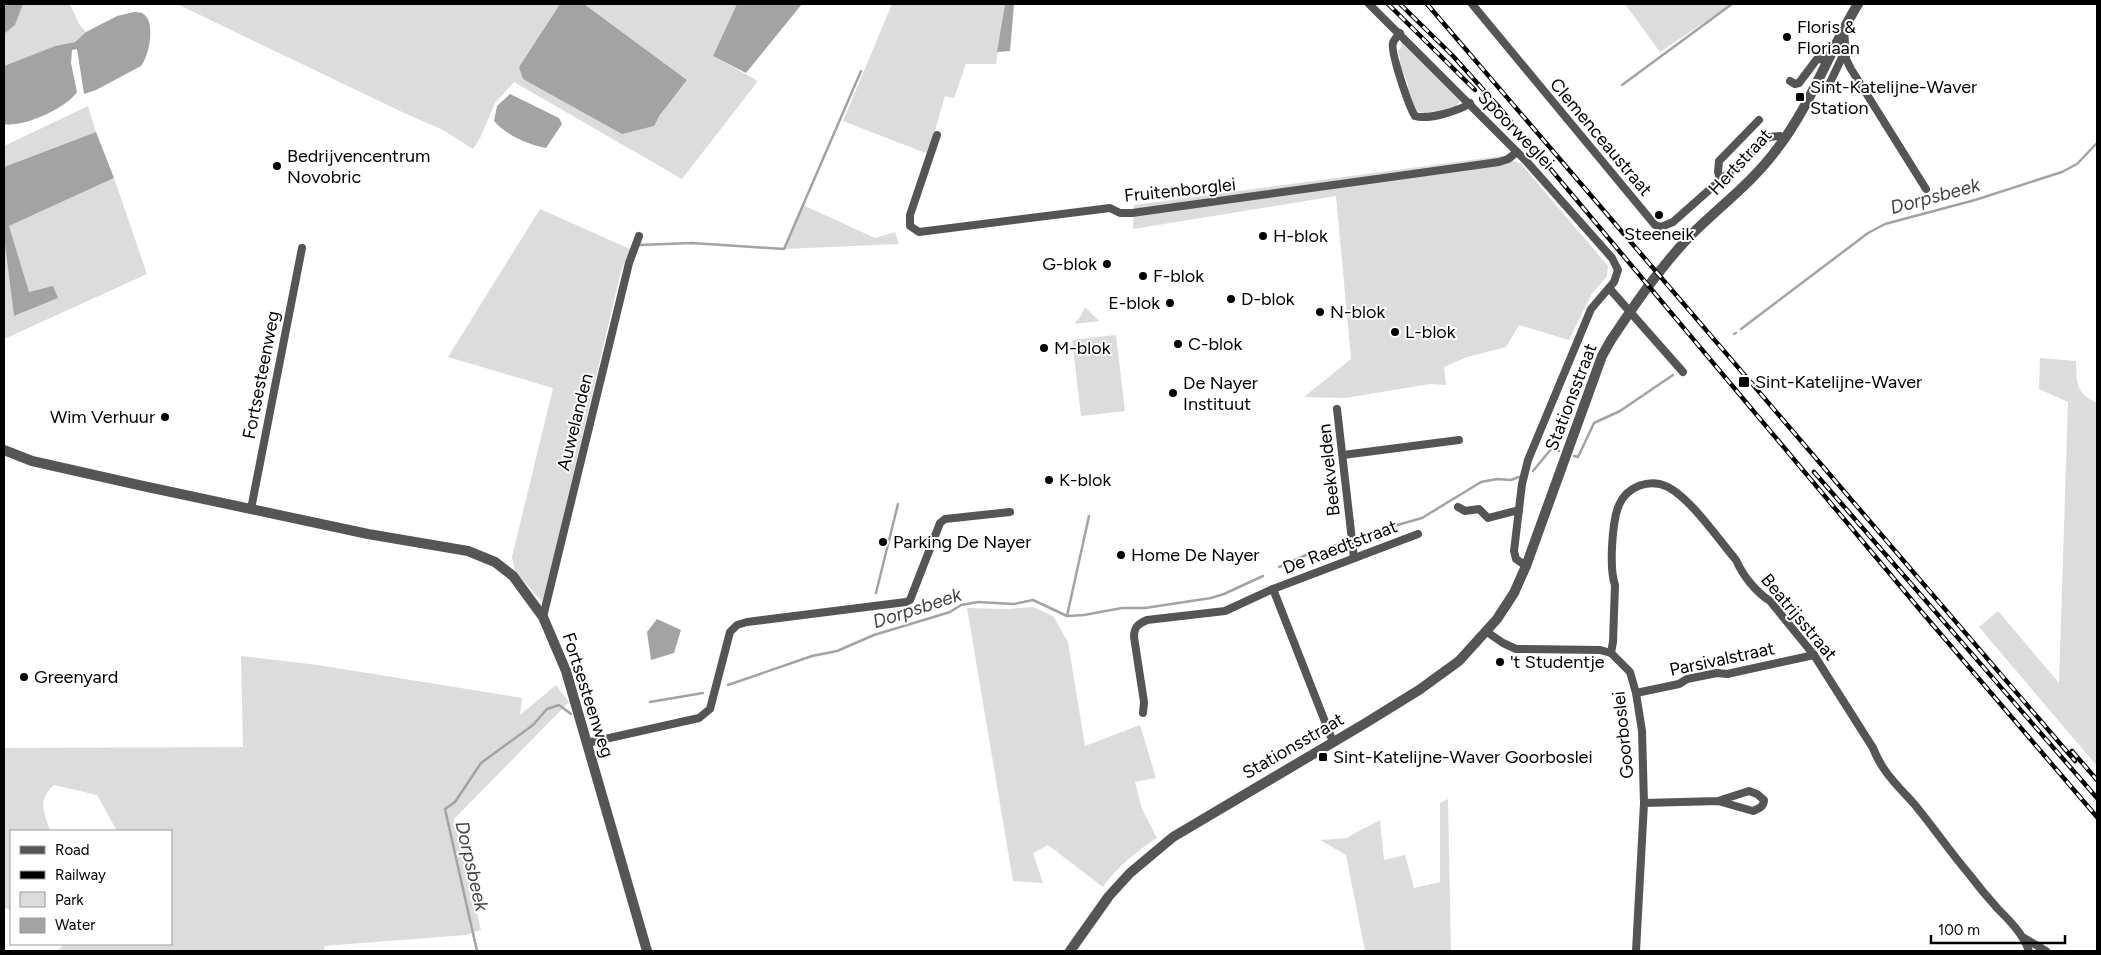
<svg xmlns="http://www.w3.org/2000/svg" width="2101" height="955" viewBox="0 0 2101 955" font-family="Figtree,sans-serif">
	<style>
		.green { fill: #dcdcdc }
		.water { fill: #a3a3a3 }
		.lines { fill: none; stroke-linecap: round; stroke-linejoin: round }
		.stream { stroke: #a3a3a3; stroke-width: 2.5 }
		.minor { stroke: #555; stroke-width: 8 }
		.tertiary { stroke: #555; stroke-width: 10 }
		.rail-casing { stroke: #000; stroke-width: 4.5 }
		.rail { stroke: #fff; stroke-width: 2.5; stroke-dasharray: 8; stroke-linecap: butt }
		.poi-dot { fill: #000; stroke: #fff; stroke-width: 2 }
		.labels { text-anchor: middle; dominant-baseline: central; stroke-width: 4; stroke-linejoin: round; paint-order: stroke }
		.poi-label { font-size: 18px; fill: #000; stroke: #fff; text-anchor: start }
		.street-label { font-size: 18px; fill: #000; stroke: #fff }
		.water-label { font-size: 19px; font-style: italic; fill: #444; stroke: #fff }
	</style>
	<rect width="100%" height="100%" fill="#fff"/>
	<g class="green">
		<polygon points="23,4 70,4 79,24 86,32 75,42 55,46 4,66 4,34 15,25"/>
		<path d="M177 4H560L519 67 654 126C663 109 676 95 687 80L584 4H737L713 56 758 81 682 179 514 82 495 103 480 138 473 149 443 130 402 112Z"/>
		<polygon points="892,4 1005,4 996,64 966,64 954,98 945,96 928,154 843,121"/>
		<polygon points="1625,4 1732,4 1660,52"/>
		<polygon points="1402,40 1460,100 1456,107 1424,113 1416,111 1407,88 1408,84 1399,63 1400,58 1398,51 1402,46"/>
		<polygon points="88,106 96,132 4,167 4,146"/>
		<polygon points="1501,156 1521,164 1608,266 1607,276 1591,295 1569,340 1519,325 1506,347 1467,357 1444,367 1446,385 1430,384 1345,398 1304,397 1351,359 1336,196 1133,229 1134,205"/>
		<polygon points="114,178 147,274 4,339 4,237 14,316 58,298 29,293 9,226"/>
		<polygon points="803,205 875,238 895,232 899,244 784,249"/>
		<polygon points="540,209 630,249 621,271 543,603 515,571 512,557 553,388 448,357"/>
		<polygon points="1085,307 1099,321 1074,324 1081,316"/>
		<polygon points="1116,335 1125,411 1081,416 1072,340"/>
		<path d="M2040 358 2076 361C2077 383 2075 393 2097 403V766L1979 627 1998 611 2059 683 2068 402 2039 389Z"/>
		<path d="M1033 607 1053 616 1068 642 1085 746 1140 725 1156 778 1135 782 1142 809 1157 838C1137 851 1117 867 1103 887L1048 845 1033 853 1043 883 1013 881 967 608 1007 609Z"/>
		<path d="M241 656 318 665 522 698 520 715 556 685 569 702 454 819 481 930 466 935 324 946 325 951H57L65 944H171V831H117L97 795 54 785C37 801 44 812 50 831H11V911L4 907V748L243 747Z"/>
		<polygon points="1448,799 1451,951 1365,951 1346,855 1320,840 1346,838 1380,820 1384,860 1405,855 1414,888 1440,882 1440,803"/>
	</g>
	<g class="water">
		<polygon points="4,4 23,4 15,25 4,34"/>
		<polygon points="560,4 584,4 687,80 660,115 654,126 622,134 523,79 519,67"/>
		<polygon points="737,4 802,4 746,73 713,56"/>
		<polygon points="1005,4 1014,4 1010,51 997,52"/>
		<path d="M134 12C136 12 139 12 142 13 157 20 149 57 141 66L96 90 84 94 77 49 72 50 71 63 77 92C67 108 22 128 4 124V66L55 46 75 42 86 32 117 16Z"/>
		<path d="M510 94 559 118 562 124 546 148C528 145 506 135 494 121L497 106Z"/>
		<polygon points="96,132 114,178 9,226 29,292 53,286 58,298 14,316 4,237 4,167"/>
		<polygon points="657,619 681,630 674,653 651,660 647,632"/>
	</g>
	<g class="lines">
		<g class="stream">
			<polyline points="1622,85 1732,4"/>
			<polyline points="639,245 692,243 784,249 861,71"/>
			<polyline points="1741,329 1868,233 1885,224 1975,200 2062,172 2077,164 2097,143"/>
			<polyline points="1734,334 1736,333"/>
			<polyline points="1574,456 1578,457 1594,423 1620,411 1673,375"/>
			<polyline points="1533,471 1552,448 1559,451"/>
			<polyline points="1359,536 1422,518 1481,482 1497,479 1511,480 1519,477"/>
			<polyline points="1279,567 1306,555 1324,551 1348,539"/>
			<polyline points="876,593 898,504"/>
			<polyline points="1067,616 1089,516"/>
			<polyline points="728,685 812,656 837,651 874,635 950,612 961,605 978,602 1014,604 1033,600 1067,616 1084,615 1122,608 1145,608 1211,598 1224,594 1263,576"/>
			<polyline points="650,702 703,693"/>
			<polyline points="477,951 445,809 455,802 481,763 533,725 547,709 559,705 571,714"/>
		</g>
		<g class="minor">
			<polyline points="1369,4 1527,162 1612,258 1618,270 1614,282 1591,309 1528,460 1522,484 1514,551 1516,559 1526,566"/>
			<polyline points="1472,4 1655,225 1661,227 1673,222 1769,137 1780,136 1785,139"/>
			<polyline points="1844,29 1846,59 1851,69 1926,189"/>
			<path d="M1400 33C1398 36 1394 39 1393 43 1390 51 1409 107 1415 116 1427 120 1460 111 1470 103"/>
			<polyline points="1790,81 1795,84 1799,83 1817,59 1827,60"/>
			<polyline points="1828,87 1845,51"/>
			<polyline points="937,135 910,215 910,226 919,232 1110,208 1120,213 1132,213 1499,162 1508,159 1517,152"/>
			<polyline points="1720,179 1718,172 1719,161 1759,120"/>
			<polyline points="1609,288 1683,372"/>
			<polyline points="1337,409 1354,558"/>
			<polyline points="1343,455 1459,440"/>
			<polyline points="1458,507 1465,511 1479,509 1488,518 1519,510"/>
			<polyline points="251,509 302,248"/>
			<polyline points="1273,589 1333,742"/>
			<polyline points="543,617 629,263 639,236"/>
			<polyline points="1487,632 1503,643 1516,649 1600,650 1611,653 1630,672 1636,693 1642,731 1644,803 1636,951"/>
			<path d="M1611 653 1613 642 1615 585C1609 568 1612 521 1619 505 1627 486 1650 478 1668 487 1692 500 1718 539 1736 560 1743 576 1756 592 1770 601L1814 655 1873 748C1882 772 1899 787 1915 805 1934 828 1950 852 1969 874 1978 886 1988 898 1998 909 2011 922 2023 934 2029 951"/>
			<polyline points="1636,693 1679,684 1687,679 1717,673 1727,674 1814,655"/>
			<path d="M1143 713 1144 702 1134 637C1134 627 1138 624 1147 620L1225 611 1273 589 1418 534"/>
			<polyline points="587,743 699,718 710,709 730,632 737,625 747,622 906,602 910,600 940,523 945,519 1010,512"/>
			<path d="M1644 803 1718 801 1749 791 1757 794 1764 800C1764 807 1758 809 1753 811L1718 801"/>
			<polyline points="2024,938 2046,951"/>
		</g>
		<g class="tertiary">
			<polyline points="4,450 32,461 143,486 368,534 468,551 495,562 513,576 543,617 566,671 647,951"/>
			<path d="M1070 951 1109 896 1130 873 1173 837 1364 724 1419 690 1459 661 1497 619 1514 593 1526 566 1602 356 1611 340C1635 304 1661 266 1691 235 1720 206 1753 182 1777 149 1811 105 1829 51 1858 4"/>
		</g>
		<g class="rail-casing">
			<g id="rail">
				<polyline points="1388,4 1475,90"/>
				<polyline points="1400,4 1453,56 1497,105 1921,611 2097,817"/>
				<polyline points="1427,4 2075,761"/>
				<polyline points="1814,472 2097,798"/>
				<polyline points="2072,751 2097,780"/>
			</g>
		</g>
		<use href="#rail" class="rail"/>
	</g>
	<g class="poi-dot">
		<circle cx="1787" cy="37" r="5"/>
		<rect x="1795" y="92" width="10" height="10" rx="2.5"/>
		<circle cx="277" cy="166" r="5"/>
		<circle cx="1659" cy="215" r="5"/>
		<circle cx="1263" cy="236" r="5"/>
		<circle cx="1107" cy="264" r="5"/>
		<circle cx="1143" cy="276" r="5"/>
		<circle cx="1231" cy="299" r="5"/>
		<circle cx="1170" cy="303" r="5"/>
		<circle cx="1320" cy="312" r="5"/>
		<circle cx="1395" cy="332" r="5"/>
		<circle cx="1178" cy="344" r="5"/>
		<circle cx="1044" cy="348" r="5"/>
		<rect x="1738" y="376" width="12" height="12" rx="2.5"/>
		<circle cx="1173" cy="393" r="5"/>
		<circle cx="165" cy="417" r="5"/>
		<circle cx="1049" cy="480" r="5"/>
		<circle cx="883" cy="542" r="5"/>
		<circle cx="1121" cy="555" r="5"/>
		<circle cx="1500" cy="662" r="5"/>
		<circle cx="24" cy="677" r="5"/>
		<rect x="1318" y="752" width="10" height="10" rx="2.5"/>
	</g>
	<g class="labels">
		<g class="poi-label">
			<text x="1797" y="27">Floris &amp;<tspan x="1797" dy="21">Floriaan</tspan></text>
			<text x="1810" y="87">Sint-Katelijne-Waver<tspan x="1810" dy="21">Station</tspan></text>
			<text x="287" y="156">Bedrijvencentrum<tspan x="287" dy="21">Novobric</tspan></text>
			<text x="1659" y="234" text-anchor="middle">Steeneik</text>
			<text x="1273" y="236">H-blok</text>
			<text x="1097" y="264" text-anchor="end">G-blok</text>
			<text x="1153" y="276">F-blok</text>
			<text x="1241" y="299">D-blok</text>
			<text x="1160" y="303" text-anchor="end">E-blok</text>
			<text x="1330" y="312">N-blok</text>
			<text x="1405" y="332">L-blok</text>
			<text x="1188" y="344">C-blok</text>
			<text x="1054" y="348">M-blok</text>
			<text x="1755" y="382">Sint-Katelijne-Waver</text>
			<text x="1183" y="383">De Nayer<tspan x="1183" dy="21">Instituut</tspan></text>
			<text x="155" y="417" text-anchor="end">Wim Verhuur</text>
			<text x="1059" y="480">K-blok</text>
			<text x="893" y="542">Parking De Nayer</text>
			<text x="1131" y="555">Home De Nayer</text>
			<text x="1510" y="662">'t Studentje</text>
			<text x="34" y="677">Greenyard</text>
			<text x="1333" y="757">Sint-Katelijne-Waver Goorboslei</text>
		</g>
		<g class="street-label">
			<text transform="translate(1516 130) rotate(46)">Spoorweglei</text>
			<text transform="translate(1601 137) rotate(50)">Clemenceaustraat</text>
			<text transform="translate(1740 162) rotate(-47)">Hertstraat</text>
			<text transform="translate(1180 190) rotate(-6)">Fruitenborglei</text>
			<text transform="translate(261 375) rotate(-79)">Fortsesteenweg</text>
			<text transform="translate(1571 397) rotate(-69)">Stationsstraat</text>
			<text transform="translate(575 422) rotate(-76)">Auwelanden</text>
			<text transform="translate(1329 470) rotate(-96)">Beekvelden</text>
			<text transform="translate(1340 547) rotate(-21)">De Raedtstraat</text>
			<text transform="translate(1799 617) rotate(50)">Beatrijsstraat</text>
			<text transform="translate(1722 659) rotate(-12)">Parsivalstraat</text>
			<text transform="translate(588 695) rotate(72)">Fortsesteenweg</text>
			<text transform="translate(1623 735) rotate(-96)">Goorboslei</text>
			<text transform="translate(1293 746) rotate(-30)">Stationsstraat</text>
		</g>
		<g class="water-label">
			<text transform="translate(1935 196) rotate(-15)">Dorpsbeek</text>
			<text transform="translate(917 608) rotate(-18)">Dorpsbeek</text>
			<text transform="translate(472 866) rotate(77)">Dorpsbeek</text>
		</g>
	</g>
	<rect width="2101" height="955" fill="none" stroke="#000000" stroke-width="10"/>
	<rect x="10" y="830" width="162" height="115" fill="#ffffff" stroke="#999999"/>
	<rect x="20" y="846" width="25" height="8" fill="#555555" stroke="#999999"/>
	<text x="55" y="855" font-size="15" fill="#000000">Road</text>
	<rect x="20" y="871" width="25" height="8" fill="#000000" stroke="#999999"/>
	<text x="55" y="880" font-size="15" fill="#000000">Railway</text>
	<rect x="20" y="892" width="25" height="15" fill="#dcdcdc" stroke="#999999"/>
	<text x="55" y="905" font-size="15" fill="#000000">Park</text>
	<rect x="20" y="918" width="25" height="15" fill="#a3a3a3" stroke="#999999"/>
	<text x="55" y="930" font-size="15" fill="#000000">Water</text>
	<path d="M1931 935v8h134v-8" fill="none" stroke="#000000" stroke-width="2.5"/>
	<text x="1938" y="935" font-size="15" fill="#000000" stroke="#ffffff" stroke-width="4" paint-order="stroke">100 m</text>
</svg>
